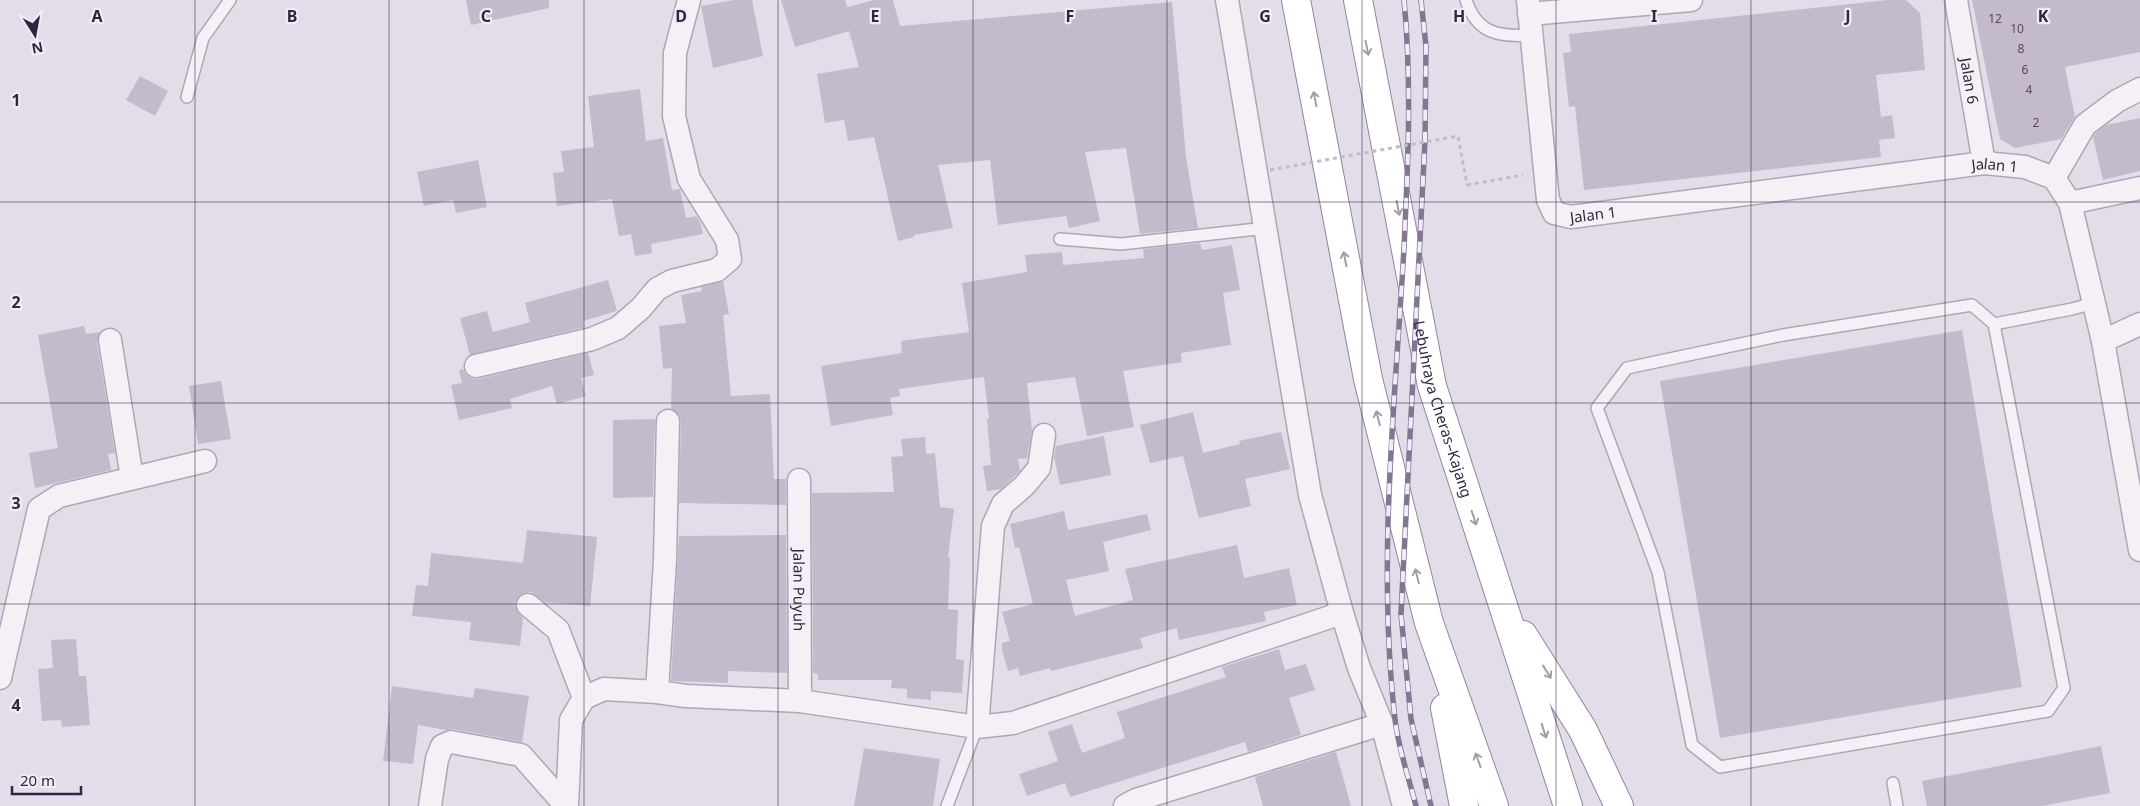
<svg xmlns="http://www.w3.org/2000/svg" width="2140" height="806" viewBox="0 0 2140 806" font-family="'Noto Sans',sans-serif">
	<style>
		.building { fill: #c3bacc }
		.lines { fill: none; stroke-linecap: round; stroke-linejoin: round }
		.service-casing { stroke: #aea6b7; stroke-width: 14 }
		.minor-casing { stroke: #aea6b7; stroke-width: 25 }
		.motorway-casing { stroke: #9283a1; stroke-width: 30 }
		.path { stroke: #c2bbc7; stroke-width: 3; stroke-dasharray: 4 4; stroke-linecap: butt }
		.service { stroke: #f4f0f6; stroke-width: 11 }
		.minor { stroke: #f4f0f6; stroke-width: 22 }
		.motorway { stroke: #fff; stroke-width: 28 }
		.rail-casing { stroke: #857594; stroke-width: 5.5 }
		.rail { stroke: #f1edf6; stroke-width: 4; stroke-dasharray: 11; stroke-linecap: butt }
		.path-bridge { stroke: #c2bbc7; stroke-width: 3; stroke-dasharray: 4 4; stroke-linecap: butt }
		.oneway { stroke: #a39daa }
		.grid { fill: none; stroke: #332541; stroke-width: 1; stroke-opacity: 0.55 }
		.labels { text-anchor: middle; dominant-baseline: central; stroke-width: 4.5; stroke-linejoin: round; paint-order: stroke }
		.number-label { font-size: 12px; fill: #574a64 }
		.street-label { font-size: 15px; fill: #332541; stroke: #f1edf6 }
		.grid-label { font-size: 16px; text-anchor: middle; font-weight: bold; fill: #332541; stroke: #f1edf6; stroke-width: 4.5; stroke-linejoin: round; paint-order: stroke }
	</style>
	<rect width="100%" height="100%" fill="#e3dde9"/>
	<g class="building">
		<polygon points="466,0 549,0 549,8 471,25"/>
		<polygon points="734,0 752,0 763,56 713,68 701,6"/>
		<polygon points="781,0 845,0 847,7 874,0 893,0 900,26 1172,2 1186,157 1198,228 1140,234 1126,148 1085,152 1100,221 1069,228 1066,216 998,225 990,160 938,165 953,228 914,235 914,237 898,241 874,137 848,141 844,120 825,123 817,74 859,67 849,31 795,47"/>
		<polygon points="1888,0 1906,0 1920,13 1925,70 1876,75 1881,117 1892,115 1895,138 1879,140 1881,157 1584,190 1575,106 1569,107 1563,53 1571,52 1569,34"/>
		<polygon points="1972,0 2140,0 2140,52 2065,67 2075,117 2061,139 2015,148 2000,139"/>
		<polygon points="140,76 168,91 155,116 126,100"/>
		<polygon points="640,89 646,141 663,138 672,190 680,189 686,218 696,216 700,222 703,234 651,244 652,253 635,256 631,234 619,236 612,199 557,206 553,173 564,172 561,151 594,147 588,96"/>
		<polygon points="2140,118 2140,171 2103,180 2093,137 2095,134 2106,125"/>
		<polygon points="478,160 487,207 456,213 453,200 424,206 417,172"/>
		<polygon points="1200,243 1202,250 1232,245 1240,290 1223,293 1231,345 1181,353 1182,362 1123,371 1134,427 1087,436 1075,377 1027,383 1032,431 1027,458 1018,459 1020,471 1001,489 987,491 983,466 991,465 987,419 989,419 984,377 899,389 900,396 890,398 893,415 831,426 821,366 902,353 901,341 969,332 962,283 1027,272 1025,255 1062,252 1063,265 1144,258 1143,249"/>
		<polygon points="608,280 617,311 583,321 585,327 470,355 460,318 487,311 493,332 530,322 525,303"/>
		<polygon points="723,281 729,314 723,315 731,396 770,394 774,479 786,479 786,505 679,503 681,421 679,414 671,409 672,368 663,369 659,326 686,323 681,295 702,291 701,287"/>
		<polygon points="84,326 86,334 100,332 97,342 115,453 108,454 111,470 35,488 29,453 58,448 38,335"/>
		<polygon points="1962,330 2022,687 1720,738 1660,381"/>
		<polygon points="588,353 594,375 581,378 586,396 557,404 552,386 510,399 512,408 459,420 451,385 462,383 459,370 463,369 467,375 473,379 479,379"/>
		<polygon points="221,381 231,439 198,444 189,386"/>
		<polygon points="1193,412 1203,453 1240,444 1239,441 1281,432 1290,469 1245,479 1251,506 1199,518 1183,456 1150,463 1140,425"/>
		<polygon points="655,419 653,497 613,498 613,420"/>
		<polygon points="1104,436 1111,475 1060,485 1054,456 1056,446"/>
		<polygon points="925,437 926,454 935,453 940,507 954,509 948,557 950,558 948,609 958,610 956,659 964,660 962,693 931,691 931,700 907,698 907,689 891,688 892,680 818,680 818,674 813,673 812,493 894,492 891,457 903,456 901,439"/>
		<polygon points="1064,511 1068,530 1147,514 1151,530 1103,542 1109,571 1066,580 1075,616 1133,600 1125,569 1237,545 1244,578 1289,568 1297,605 1264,612 1266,621 1179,640 1177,628 1140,638 1143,648 1051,671 1050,668 1020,676 1018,668 1008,671 1002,650 1002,643 1010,641 1002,612 1033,604 1019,547 1015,548 1010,524"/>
		<polygon points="527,530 597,537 590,606 544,602 531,592 523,593 518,597 515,603 516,610 523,618 520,646 469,640 471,622 412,616 416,585 428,586 431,553 523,563"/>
		<polygon points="786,535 787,673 728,671 728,683 671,681 679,536"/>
		<polygon points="76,639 79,676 86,676 90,725 62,727 61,720 42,721 38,669 53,668 51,640"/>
		<polygon points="1279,649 1285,670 1306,664 1315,690 1289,698 1301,735 1248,752 1245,742 1070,797 1065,783 1027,796 1019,774 1058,761 1048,732 1072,724 1082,753 1125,738 1117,712 1226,677 1222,667"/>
		<polygon points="392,686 473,698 475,688 529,696 522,742 453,729 446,730 418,725 413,764 383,761"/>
		<polygon points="2101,746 2110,793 2042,806 1927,806 1922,781"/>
		<polygon points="864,748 940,759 933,806 854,806"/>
		<polygon points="1336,752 1351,806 1263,806 1255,777"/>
	</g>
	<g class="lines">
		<g class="service-casing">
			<g id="service">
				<path d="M1466 0C1477 34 1499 37 1531 35"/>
				<polyline points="187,97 203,38 230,0"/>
				<polyline points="1060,239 1121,244 1266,228"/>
				<polyline points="1994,324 1972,305 1783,335 1627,368 1597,408 1658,572 1692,745 1720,767 2048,711 2064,688 1994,324 2072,309 2094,303"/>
				<polyline points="1893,783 1897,806"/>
				<polyline points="947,806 977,727"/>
			</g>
		</g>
		<g class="minor-casing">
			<g id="minor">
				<polyline points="1227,0 1310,495 1342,613 1359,668 1382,724 1404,806"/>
				<path id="s1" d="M1528 0 1548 200 1554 213 1571 217 1984 163 2025 167 2054 178 2070 203 2103 341 2140 550"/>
				<path id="s2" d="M1956 0 1984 163"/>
				<polyline points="1529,14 1691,0"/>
				<polyline points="2054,178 2085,125 2117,101 2140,89"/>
				<polyline points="2070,203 2140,188"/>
				<polyline points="110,340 132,478"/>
				<polyline points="2103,341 2140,324"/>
				<polyline points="476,366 592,339 618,328 641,308 657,289 672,281 717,270 730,259 727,240 689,179 674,116 675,53 689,0"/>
				<path id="s3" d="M799 480 800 701"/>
				<polyline points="528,605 558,630 584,698"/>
				<polyline points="0,678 39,509 59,496 205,461"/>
				<polyline points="657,692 665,560 668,421"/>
				<polyline points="977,727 993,526 1003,504 1024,486 1039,468 1044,435"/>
				<polyline points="430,806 437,759 442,746 451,742 521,755 566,806"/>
				<polyline points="567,806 571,720 584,698 604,689 657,692 686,696 800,701 977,727 1013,723 1342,613"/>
				<polyline points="1125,806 1136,800 1382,724"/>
			</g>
		</g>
		<g class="motorway-casing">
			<g id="motorway">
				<polyline points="1296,0 1368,379 1429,623 1494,806"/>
				<path id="s4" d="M1358 0 1432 386 1568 806"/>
				<polyline points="1523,635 1583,730 1619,806"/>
				<polyline points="1445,708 1464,806"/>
			</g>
		</g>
		<polyline class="path" points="1467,185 1523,175"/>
		<use href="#service" class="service"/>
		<use href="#minor" class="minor"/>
		<use href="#motorway" class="motorway"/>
		<g class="rail-casing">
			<g id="rail">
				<path d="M1404 0C1412 83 1408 165 1404 248 1395 404 1377 563 1395 719 1398 748 1409 778 1416 806"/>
				<polyline points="1421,0 1426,46 1425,140 1401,614 1411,719 1431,806"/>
			</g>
		</g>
		<use href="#rail" class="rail"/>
		<polyline class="path-bridge" points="1270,170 1458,136 1467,185"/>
	</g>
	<defs><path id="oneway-shaft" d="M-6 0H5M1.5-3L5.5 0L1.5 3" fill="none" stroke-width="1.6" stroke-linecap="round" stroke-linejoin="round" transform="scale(1.25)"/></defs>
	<g class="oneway">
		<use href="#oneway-shaft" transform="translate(1367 48) rotate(79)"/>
		<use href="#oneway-shaft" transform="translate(1315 99) rotate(-101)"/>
		<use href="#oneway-shaft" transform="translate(1398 208) rotate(79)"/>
		<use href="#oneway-shaft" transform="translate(1345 259) rotate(-101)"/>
		<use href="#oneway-shaft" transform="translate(1378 418) rotate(-104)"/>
		<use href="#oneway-shaft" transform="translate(1474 518) rotate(72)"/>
		<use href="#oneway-shaft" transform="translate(1417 576) rotate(-104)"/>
		<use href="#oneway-shaft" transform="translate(1547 672) rotate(58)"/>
		<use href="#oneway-shaft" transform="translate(1544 731) rotate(72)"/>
		<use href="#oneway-shaft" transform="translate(1478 760) rotate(-110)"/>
	</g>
	<path class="grid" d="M195 0V806M389 0V806M584 0V806M778 0V806M973 0V806M1167 0V806M1362 0V806M1556 0V806M1751 0V806M1945 0V806M0 202H2140M0 403H2140M0 604H2140"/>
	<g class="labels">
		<g class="number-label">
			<text x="1995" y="18">12</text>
			<text x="2017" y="28">10</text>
			<text x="2021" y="48">8</text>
			<text x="2025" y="69">6</text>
			<text x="2029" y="89">4</text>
			<text x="2036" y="122">2</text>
		</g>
		<g class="street-label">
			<text stroke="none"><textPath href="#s2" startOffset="82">Jalan 6</textPath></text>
			<text stroke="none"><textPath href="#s1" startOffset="660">Jalan 1</textPath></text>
			<text stroke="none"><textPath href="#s1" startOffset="255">Jalan 1</textPath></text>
			<text stroke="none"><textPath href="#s4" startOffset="418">Lebuhraya Cheras–Kajang</textPath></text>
			<text stroke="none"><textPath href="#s3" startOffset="110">Jalan Puyuh</textPath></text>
		</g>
	</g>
	<g class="grid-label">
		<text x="97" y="22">A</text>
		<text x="292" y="22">B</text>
		<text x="486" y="22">C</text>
		<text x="681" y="22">D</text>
		<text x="875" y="22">E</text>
		<text x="1070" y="22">F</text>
		<text x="1265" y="22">G</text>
		<text x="1459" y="22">H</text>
		<text x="1654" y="22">I</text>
		<text x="1848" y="22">J</text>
		<text x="2043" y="22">K</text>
		<text x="16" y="106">1</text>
		<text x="16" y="308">2</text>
		<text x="16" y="509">3</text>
		<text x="16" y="711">4</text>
	</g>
	<g transform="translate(35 35) rotate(169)" stroke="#f1edf6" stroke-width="4" paint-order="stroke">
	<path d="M0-4L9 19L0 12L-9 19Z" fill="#332541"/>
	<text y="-8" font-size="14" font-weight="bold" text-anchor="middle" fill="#332541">N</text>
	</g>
	<path d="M12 786v8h69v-8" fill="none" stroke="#332541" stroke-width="2.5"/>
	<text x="20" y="786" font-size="15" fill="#332541" stroke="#f1edf6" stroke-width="4" paint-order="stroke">20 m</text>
</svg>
